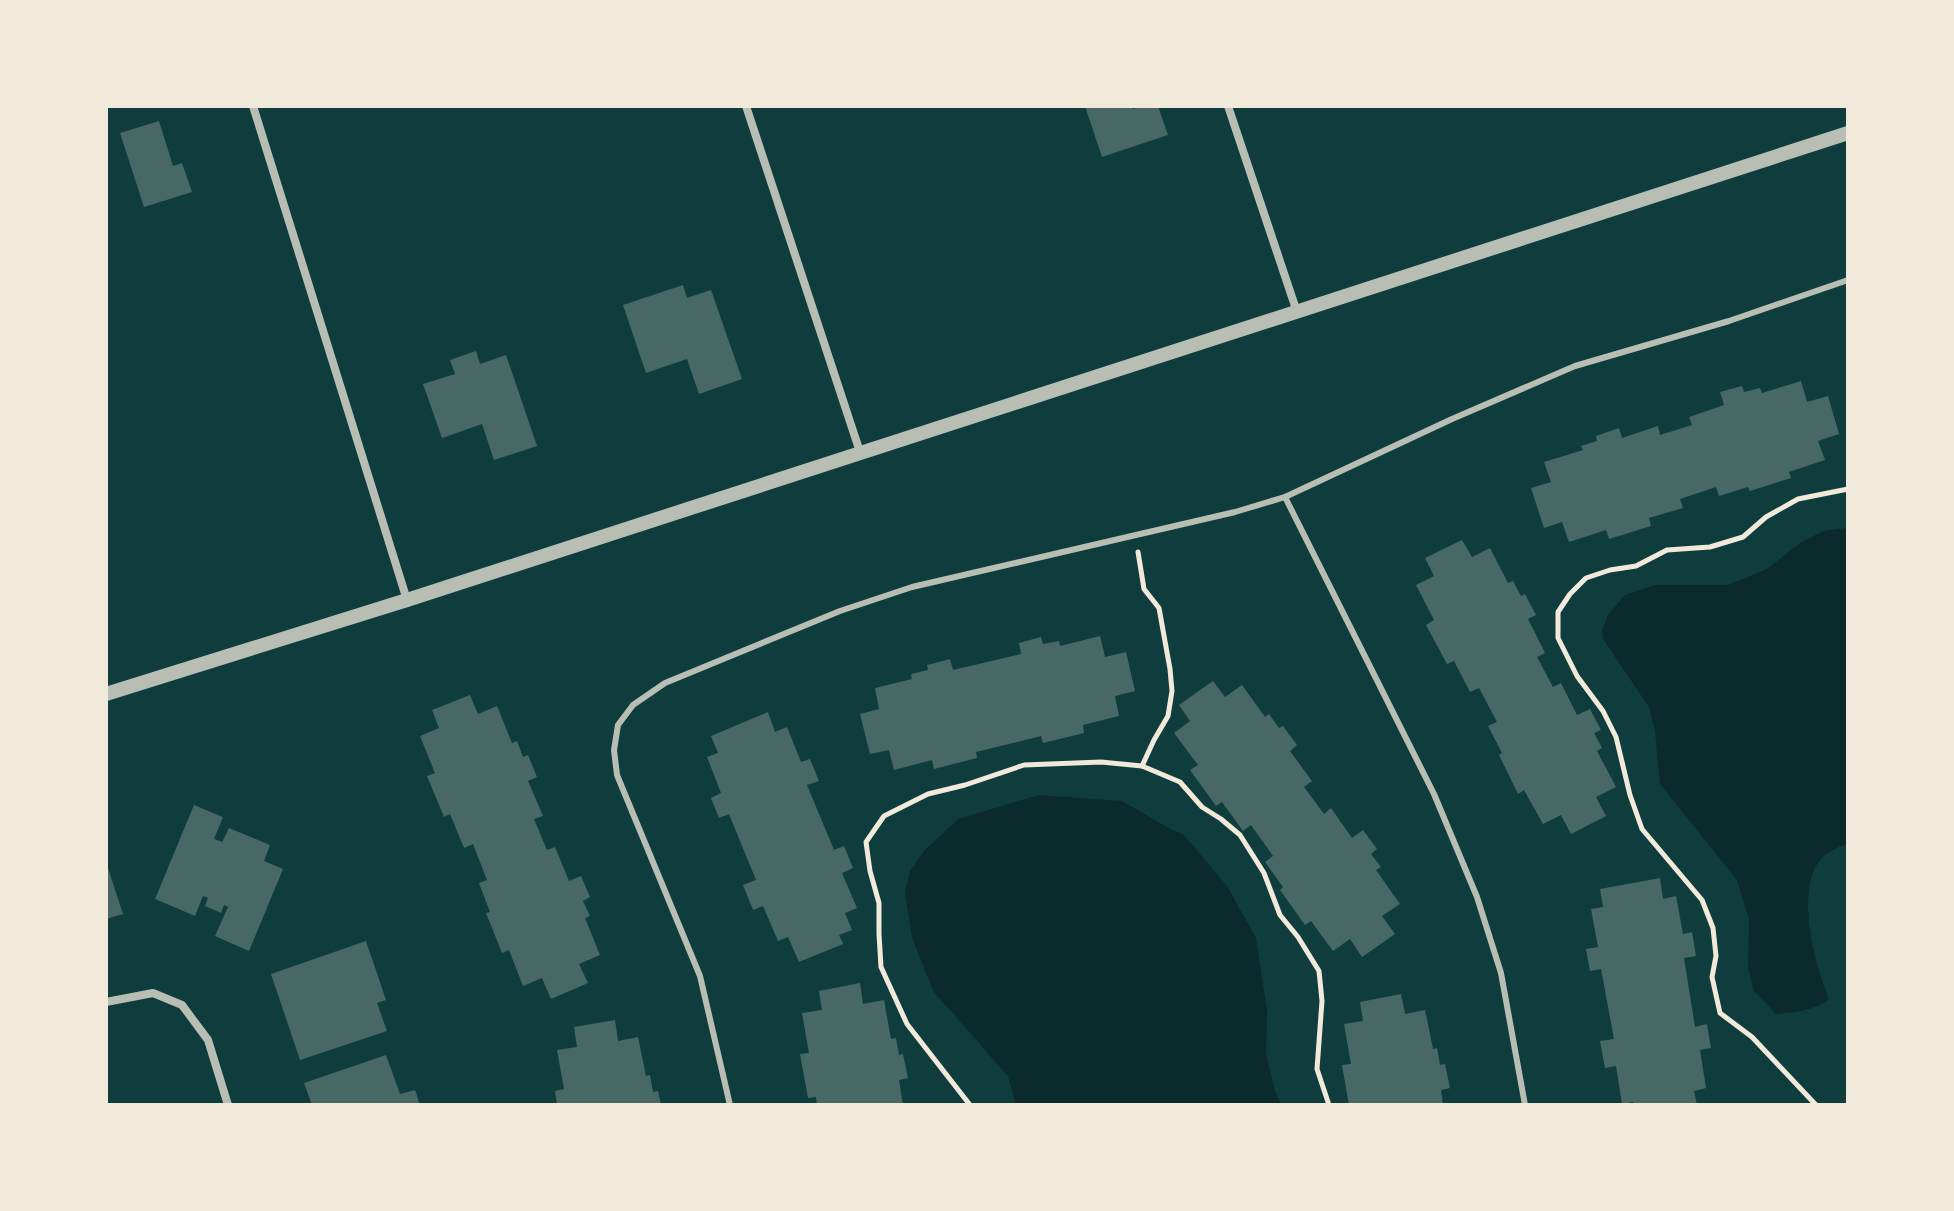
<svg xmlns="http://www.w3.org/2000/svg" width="1954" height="1211" viewBox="0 0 1954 1211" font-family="Raleway,sans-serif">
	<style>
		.water { fill: #0a2a2b }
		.building { fill: #486865 }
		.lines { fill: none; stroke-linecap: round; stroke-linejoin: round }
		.path { stroke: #f1e9da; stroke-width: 5 }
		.service { stroke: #b8beb3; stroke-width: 6 }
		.minor { stroke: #b8beb3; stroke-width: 8 }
		.tertiary { stroke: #b8beb3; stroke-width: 14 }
	</style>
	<rect width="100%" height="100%" fill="#0f3d3e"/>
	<g class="water">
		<path d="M1848 528V843C1841 846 1831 850 1825 855 1792 884 1815 965 1829 999 1816 1010 1793 1013 1776 1014L1754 991 1748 968 1749 919 1737 880 1660 784 1655 732 1649 707 1603 639 1602 631 1608 615 1625 595 1655 585H1728L1767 569 1800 543 1823 531Z"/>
		<polygon points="1039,795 1122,801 1172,830 1183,834 1227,886 1256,938 1267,1010 1266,1053 1275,1091 1281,1105 1016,1105 1008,1076 933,991 912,937 905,893 910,871 924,851 958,819"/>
	</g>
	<g class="building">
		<polygon points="1085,106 1132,106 1133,109 1141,106 1158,106 1168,135 1102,157"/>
		<polygon points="159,121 173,166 182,163 192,192 144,207 120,133"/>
		<polygon points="683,285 687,298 711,290 742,379 699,394 687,359 646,373 623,305"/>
		<polygon points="476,351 480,364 506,355 537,446 494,460 482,424 442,438 423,384 455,374 450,360"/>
		<polygon points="1801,381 1807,402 1828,396 1839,434 1818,441 1825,460 1789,472 1791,478 1750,491 1748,487 1719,496 1716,487 1680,499 1683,508 1649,518 1651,526 1609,539 1606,530 1569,542 1562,522 1544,528 1531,488 1551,482 1544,462 1583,450 1581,446 1597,441 1596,436 1619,428 1622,438 1658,426 1660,435 1692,425 1689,417 1724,405 1720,392 1742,386 1744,392 1760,388 1762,393"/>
		<polygon points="1462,540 1472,557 1490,548 1508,583 1513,581 1521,596 1525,594 1536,615 1528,619 1545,653 1537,657 1553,687 1561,683 1577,715 1590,709 1601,730 1594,733 1602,748 1597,751 1616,787 1596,797 1606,816 1571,834 1561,815 1543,824 1524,790 1518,794 1499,755 1502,753 1488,726 1497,722 1479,688 1470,692 1454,661 1447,664 1426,625 1434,620 1416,585 1434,576 1425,558"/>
		<polygon points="1100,636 1105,657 1126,652 1135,691 1115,696 1119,716 1083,725 1084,733 1043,743 1041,736 976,752 977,758 934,769 932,760 894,770 889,750 870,754 860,714 879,709 875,688 912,679 911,674 928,670 927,665 950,659 953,670 1021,654 1019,643 1041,637 1043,644 1059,641 1060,646"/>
		<polygon points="1213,681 1225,697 1242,685 1265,717 1269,714 1279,728 1283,726 1297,745 1290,751 1312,781 1304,787 1324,814 1331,808 1352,838 1363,830 1377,849 1371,854 1381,867 1376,870 1400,904 1382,916 1395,934 1362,957 1350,939 1333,951 1311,921 1305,925 1280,890 1283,887 1265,862 1273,856 1251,825 1243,831 1222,802 1216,806 1190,770 1198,765 1174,733 1190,721 1179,705"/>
		<polygon points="470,695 478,714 497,706 512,743 517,741 523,757 528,755 537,777 528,781 543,816 534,819 547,850 555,847 569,881 581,876 590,897 583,901 590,916 585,918 600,955 579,964 588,983 551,999 542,978 523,986 509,950 502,953 486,913 490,912 479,883 487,880 473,844 464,848 450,814 444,817 427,776 435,773 420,736 439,728 432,710"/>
		<polygon points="768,712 775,732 787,727 801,762 810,759 819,781 807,785 834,850 844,846 853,868 842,873 857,908 845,913 852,930 839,935 843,944 799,962 788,937 778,941 763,906 753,910 743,885 756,880 729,814 719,818 711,798 721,793 707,757 718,753 711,736"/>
		<polygon points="194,805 223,817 214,839 222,842 229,828 270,845 264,861 283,869 249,951 215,936 228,907 224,905 221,913 205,906 208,898 203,896 195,916 155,899"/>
		<polygon points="106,862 123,914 106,919"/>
		<polygon points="1660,878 1663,899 1676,896 1683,934 1692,932 1696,956 1684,958 1695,1027 1707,1024 1711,1048 1700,1050 1706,1088 1694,1091 1697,1105 1634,1105 1633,1102 1622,1104 1616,1066 1605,1068 1600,1041 1614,1039 1601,969 1590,971 1586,949 1598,947 1591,909 1603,907 1600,889"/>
		<polygon points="366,941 386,1000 377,1003 387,1031 300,1060 271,974"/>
		<polygon points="860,983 863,1004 884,1000 891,1039 896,1038 899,1055 903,1054 908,1078 899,1080 903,1105 817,1105 816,1097 808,1098 800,1054 809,1053 802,1013 822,1010 819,991"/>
		<polygon points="1401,994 1405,1014 1425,1010 1433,1049 1437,1048 1440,1065 1445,1064 1450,1088 1441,1090 1443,1105 1349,1105 1342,1065 1351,1064 1344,1024 1363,1021 1360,1002"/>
		<polygon points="615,1020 618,1041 638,1037 646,1076 650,1075 653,1092 658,1091 661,1105 557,1105 555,1091 564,1089 557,1050 577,1047 574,1027"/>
		<polygon points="386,1055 400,1094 415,1090 420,1105 312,1105 304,1083"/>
	</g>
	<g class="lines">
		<g class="path">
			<polyline points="1138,552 1144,589 1159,608 1170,669 1172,691 1168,716 1154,740 1142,766"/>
			<polyline points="970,1105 907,1024 881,967 879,934 879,903 870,871 866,842 884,816 928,794 965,785 1024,765 1101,762 1142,766 1180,782 1202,807 1221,819 1240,835 1264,873 1280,915 1298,937 1319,971 1322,1001 1317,1069 1329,1105"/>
			<polyline points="1816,1105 1752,1037 1720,1013 1712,977 1716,956 1713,928 1702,900 1642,829 1630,795 1616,737 1603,711 1577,676 1558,638 1558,612 1570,594 1586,578 1610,570 1636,566 1667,550 1710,547 1743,537 1766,517 1798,499 1848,489"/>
		</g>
		<g class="service">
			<polyline points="1285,497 1434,794 1477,897 1501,973 1525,1105"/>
			<polyline points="730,1105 700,976 617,775 614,750 618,725 633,705 665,683 840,611 912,587 1235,512 1285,497 1452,419 1575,366 1729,321 1848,280"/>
		</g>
		<g class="minor">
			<polyline points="253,106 407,600"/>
			<polyline points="746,106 860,452"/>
			<polyline points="1228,106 1297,312"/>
			<polyline points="106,1002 153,993 182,1005 208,1040 228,1105"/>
		</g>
		<polyline class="tertiary" points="106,694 407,600 1848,133"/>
	</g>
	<rect width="1954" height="1211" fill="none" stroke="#f1e9da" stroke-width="216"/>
</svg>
